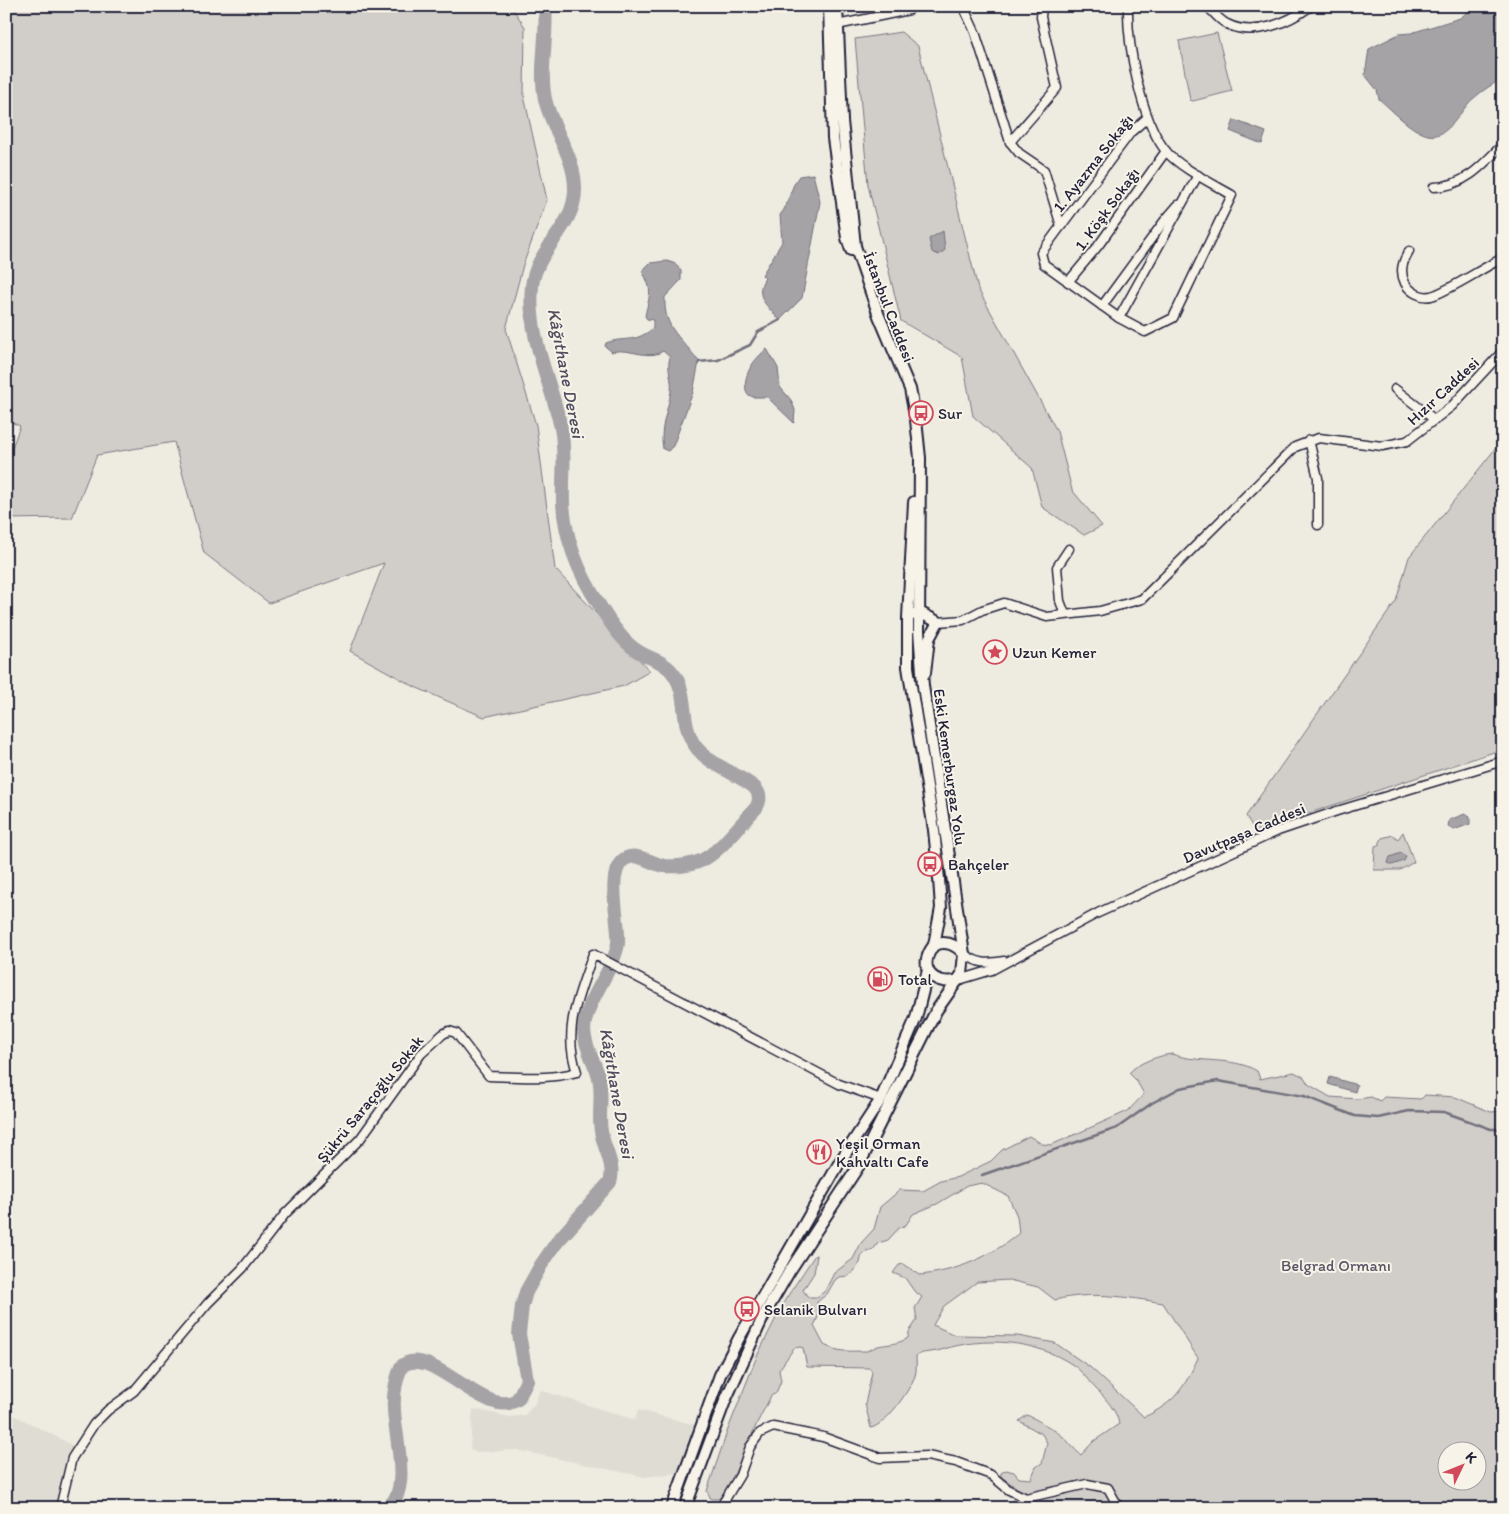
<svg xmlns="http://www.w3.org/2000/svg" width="1509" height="1514" viewBox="0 0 1509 1514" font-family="Itim,sans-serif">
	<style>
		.built { fill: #dfdcd4 }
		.green { fill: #d1cdc9; stroke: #7a7882; fill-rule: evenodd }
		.water { fill: #a6a3a6; stroke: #716f7b }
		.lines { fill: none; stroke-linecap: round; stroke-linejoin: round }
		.stream { stroke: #716f7b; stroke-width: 2.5 }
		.river { stroke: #a6a3a6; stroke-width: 14 }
		.minor-casing { stroke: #22223b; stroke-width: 11 }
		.major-casing { stroke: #22223b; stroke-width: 14 }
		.minor { stroke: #f7f3e8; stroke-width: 8 }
		.major { stroke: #f7f3e8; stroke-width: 10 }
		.labels { text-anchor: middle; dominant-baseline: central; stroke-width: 4; stroke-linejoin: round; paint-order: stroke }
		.street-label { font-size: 16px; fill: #22223b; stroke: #f7f3e8 }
		.poi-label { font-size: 16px; fill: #22223b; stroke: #f7f3e8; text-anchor: start }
		.park-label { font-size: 16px; fill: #575566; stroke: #f7f3e8 }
		.water-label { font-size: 18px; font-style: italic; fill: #504f60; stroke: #f7f3e8 }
	</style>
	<rect width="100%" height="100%" fill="#eeebe1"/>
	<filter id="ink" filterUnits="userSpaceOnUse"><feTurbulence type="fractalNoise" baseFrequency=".02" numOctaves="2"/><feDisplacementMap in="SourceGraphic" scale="10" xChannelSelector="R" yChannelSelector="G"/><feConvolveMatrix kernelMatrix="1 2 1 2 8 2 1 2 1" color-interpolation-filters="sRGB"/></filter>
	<g filter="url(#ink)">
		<g class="built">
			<polygon points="540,1390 635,1420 638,1410 699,1426 684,1472 645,1477 517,1450 477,1452 470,1449 473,1409 510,1417 525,1415 534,1405"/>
			<polygon points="6,1411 78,1448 53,1508 6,1508"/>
		</g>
		<g class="green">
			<polygon points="6,6 511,6 525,27 524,96 547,200 523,265 506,329 536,425 555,569 650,671 624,686 484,717 415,687 350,651 384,563 269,603 204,553 174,442 97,455 72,518 6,519 6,464 20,426 6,420"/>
			<polygon points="901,32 918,46 978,289 1057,431 1072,490 1102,526 1084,535 1042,507 1032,468 973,416 962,357 901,321 868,185 855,39"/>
			<polygon points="1217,33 1232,91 1193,101 1190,100 1179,41"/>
			<polygon points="1503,439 1503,749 1255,831 1246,816 1396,601 1409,557"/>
			<polygon points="1403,832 1414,862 1400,870 1374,870 1375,846 1379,845 1382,838 1393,835 1398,839"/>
			<path d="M1172 1054C1199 1064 1232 1056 1257 1071L1260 1079 1294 1072 1304 1077 1308 1084 1330 1097 1358 1099 1371 1097 1380 1101 1384 1097 1421 1099 1425 1095 1455 1097 1491 1112 1503 1111V1508H1013L1012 1504 1016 1487 1001 1477V1473L1006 1470 1014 1472 1019 1478 1031 1479 1036 1467 1042 1463 1047 1443 1042 1434 1019 1421 1027 1415C1036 1419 1053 1429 1061 1435 1069 1441 1073 1449 1081 1455L1094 1441 1119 1424C1117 1411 1106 1399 1097 1390 1089 1382 1083 1372 1073 1365 1036 1340 983 1336 941 1350 931 1353 924 1351 916 1356 916 1362 917 1370 915 1376 909 1391 887 1424 871 1428L865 1404 872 1372 870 1368 807 1367 803 1348 800 1347 794 1348 779 1370 781 1381 776 1393 771 1396 757 1423 728 1489 718 1499H711L707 1491 727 1432 757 1356 785 1300 815 1255 817 1256 814 1273 803 1290 808 1297H817L825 1291 834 1273 853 1259 861 1243 874 1229 880 1207 900 1190 923 1191 941 1181 958 1177 991 1161 1002 1150 1029 1136 1042 1144 1051 1145 1128 1111 1144 1094 1136 1080 1129 1073C1137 1063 1160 1055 1172 1054ZM982 1183 1008 1196 1017 1216 1019 1233C991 1257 955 1272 919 1275L904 1264 899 1265 893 1273 905 1278 914 1291 922 1297 915 1308 917 1320 909 1332 908 1338C899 1344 888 1344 878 1346 874 1347 871 1350 867 1351 851 1351 839 1353 824 1345L814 1326 818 1317 817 1302 827 1294 835 1280 839 1277 849 1276 860 1263 862 1254 873 1250 878 1243 888 1240 899 1228 906 1225 913 1214 937 1204 967 1186ZM1009 1280 1038 1287 1055 1300C1090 1291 1128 1297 1163 1303L1198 1358C1184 1388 1175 1403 1144 1417L1091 1368 1055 1343 1018 1336 955 1335 933 1325 944 1306 977 1282ZM1446 1452H1476V1482H1446Z"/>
		</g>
		<g class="water">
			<path d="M1475 6H1503V78C1493 84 1483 90 1474 98 1461 108 1449 140 1428 135 1411 131 1392 110 1379 99L1377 90 1365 75 1369 49 1399 34 1411 33 1460 18Z"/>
			<polygon points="1234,120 1266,132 1262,144 1230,131"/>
			<path d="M813 174 820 202 802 298 780 320C768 307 753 296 765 278L762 275 782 242 780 215C790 204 789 189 799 176Z"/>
			<polygon points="943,231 945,250 939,255 932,252 929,239"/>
			<path d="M667 261 676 264 681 271V280L665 297C663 330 683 338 699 362L693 392 673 446 668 451 663 449C659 428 668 411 671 391 673 379 666 370 670 357L663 351C648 361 628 347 612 352L605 346 606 343C625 336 635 344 653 328V320L647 319 645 316C649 296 654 291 642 271L650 263Z"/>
			<path d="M767 349 778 368 780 387 791 400 795 410 794 423 767 397H753L747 394C741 376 754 359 767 349Z"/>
			<polygon points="1465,814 1470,817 1470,824 1454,830 1448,827 1449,820"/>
			<polygon points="1401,853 1406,856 1404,861 1392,865 1388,863 1390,857"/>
			<polygon points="1330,1077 1357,1085 1355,1092 1328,1084"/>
		</g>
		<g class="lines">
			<g class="stream">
				<polyline points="699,362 718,360 750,345 758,332 780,320"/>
				<polyline points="982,1175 1117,1128 1152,1103 1180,1088 1218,1081 1304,1096 1355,1116 1378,1118 1409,1111 1444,1112 1491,1129 1503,1129"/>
			</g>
			<g class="river">
				<polyline points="352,1508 371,1508"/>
				<path d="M386 1508C413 1493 394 1434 394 1409 393 1395 396 1380 401 1367 429 1340 486 1423 518 1399L527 1380 519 1334 522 1306 526 1292 541 1265 557 1242 610 1182C616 1166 603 1147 601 1131 598 1113 603 1095 599 1078 595 1062 585 1048 584 1031 584 1002 615 969 618 943 620 922 606 877 622 861 634 849 651 864 664 866 675 867 689 865 698 862 718 855 741 823 756 808 761 800 760 793 754 787 730 768 694 762 687 727 683 711 685 691 675 676 665 660 650 660 636 650 621 640 609 621 600 606 579 574 565 541 563 503 562 478 566 453 561 428 551 381 527 336 532 286 536 249 574 228 575 191 576 156 552 131 545 99 539 69 548 37 545 6"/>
			</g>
			<g class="minor-casing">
				<g id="minor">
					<path d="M963 6 975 32 1010 142 1019 153 1044 170 1061 226 1041 253 1044 264 1119 318 1145 332 1173 318 1232 195C1215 185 1177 166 1165 150 1141 119 1127 45 1128 6"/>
					<path d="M1207 6C1213 12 1220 21 1227 24 1254 38 1289 22 1311 6"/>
					<polyline points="837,25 909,10 911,6"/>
					<polyline points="1010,142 1057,88 1041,17 1042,6"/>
					<path d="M1434 187C1464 187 1484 164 1503 144"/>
					<polyline points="1061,226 1131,132 1147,118"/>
					<path d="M1409 251C1403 261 1399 271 1405 283 1410 292 1421 298 1431 296 1447 292 1484 267 1503 258"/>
					<polyline points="1068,282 1098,246 1166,151"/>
					<polyline points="1102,306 1165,220 1178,205"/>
					<polyline points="1119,318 1198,175"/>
					<polyline points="1395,389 1435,420"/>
					<polyline points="1309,440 1318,478 1318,525"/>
					<polyline points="1065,614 1060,601 1057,567 1069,549"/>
					<polyline points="938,622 963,620 982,610 1004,603 1047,617 1100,611 1142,599 1295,447 1319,438 1382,446 1407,441 1452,406 1503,351"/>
					<path d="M964 954C979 964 987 964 1004 961"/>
					<polyline points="959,980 992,970 1098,913 1278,831 1337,811 1503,761"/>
					<path d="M60 1508 72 1458 94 1424 108 1410 134 1391 208 1303 243 1268 285 1214 360 1139 421 1054 443 1034 449 1031 456 1033 489 1076C518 1077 548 1080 577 1072 562 1029 579 995 593 954L839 1084 881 1099"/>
					<polyline points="720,1508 740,1475 750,1447 760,1433 773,1427 823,1437 880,1458 927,1456 956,1462 991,1475 1009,1490 1026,1498 1087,1484 1108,1488 1119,1508"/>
				</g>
			</g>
			<g class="major-casing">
				<g id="major">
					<polyline points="829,6 833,138 847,238 851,250"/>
					<polyline points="914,502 908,618 908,667 934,830 939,879 941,908 934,945"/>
					<polyline points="915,615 919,612 938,622"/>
					<polyline points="925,673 929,639 938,622"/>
					<path d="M959 980C933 987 916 968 934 945 947 940 956 945 964 954"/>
					<polyline points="672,1508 720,1375 739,1338 841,1160 881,1099 916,1018 928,970"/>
					<polyline points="685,1508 725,1401 764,1315 789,1272 858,1167 936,1011 962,974 964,954 923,686 919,630 920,458 916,420 910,389 879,316 855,246 842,121 837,6"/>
				</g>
			</g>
			<use href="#minor" class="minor"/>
			<use href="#major" class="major"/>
		</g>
	</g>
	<defs>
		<g id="bus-ring" transform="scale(1.25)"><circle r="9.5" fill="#f7f3e8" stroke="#d1495b" stroke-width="1.5"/><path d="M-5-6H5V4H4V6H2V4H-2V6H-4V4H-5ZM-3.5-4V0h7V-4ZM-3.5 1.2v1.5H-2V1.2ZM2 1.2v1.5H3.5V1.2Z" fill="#d1495b"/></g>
		<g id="sight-ring" transform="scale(1.25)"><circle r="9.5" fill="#f7f3e8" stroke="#d1495b" stroke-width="1.5"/><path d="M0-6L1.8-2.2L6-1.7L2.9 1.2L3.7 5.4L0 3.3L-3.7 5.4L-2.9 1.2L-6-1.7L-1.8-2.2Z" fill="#d1495b"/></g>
		<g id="fuel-ring" transform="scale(1.25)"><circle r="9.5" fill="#f7f3e8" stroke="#d1495b" stroke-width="1.5"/><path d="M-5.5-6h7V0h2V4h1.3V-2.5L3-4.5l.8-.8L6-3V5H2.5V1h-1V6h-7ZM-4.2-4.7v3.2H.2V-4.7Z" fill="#d1495b"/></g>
		<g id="restaurant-ring" transform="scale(1.25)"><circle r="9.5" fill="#f7f3e8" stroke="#d1495b" stroke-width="1.5"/><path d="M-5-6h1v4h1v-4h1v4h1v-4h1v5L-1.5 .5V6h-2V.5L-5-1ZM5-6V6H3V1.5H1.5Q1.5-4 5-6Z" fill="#d1495b"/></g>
	</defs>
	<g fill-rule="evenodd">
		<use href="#bus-ring" x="921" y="413"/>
		<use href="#sight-ring" x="995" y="652"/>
		<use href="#bus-ring" x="930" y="864"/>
		<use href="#fuel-ring" x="880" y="979"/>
		<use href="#restaurant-ring" x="819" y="1152"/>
		<use href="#bus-ring" x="747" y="1309"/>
	</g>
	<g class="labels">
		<g class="street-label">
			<text transform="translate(1093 163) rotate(-52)">1. Ayazma Sokağı</text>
			<text transform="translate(1107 209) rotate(-54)">1. Köşk Sokağı</text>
			<text transform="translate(889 307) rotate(69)">İstanbul Caddesi</text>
			<text transform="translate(1443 391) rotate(-43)">Hızır Caddesi</text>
			<text transform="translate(950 767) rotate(82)">Eski Kemerburgaz Yolu</text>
			<text transform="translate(1244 833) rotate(-23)">Davutpaşa Caddesi</text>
			<text transform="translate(370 1099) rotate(-51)">Şükrü Saraçoğlu Sokak</text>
		</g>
		<g class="poi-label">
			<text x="938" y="413">Sur</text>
			<text x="1012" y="652">Uzun Kemer</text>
			<text x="948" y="864">Bahçeler</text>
			<text x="898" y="979">Total</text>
			<text x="836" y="1143">Yeşil Orman<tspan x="836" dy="18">Kahvaltı Cafe</tspan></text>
			<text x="764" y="1309">Selanik Bulvarı</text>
		</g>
		<g class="park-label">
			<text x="1336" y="1265">Belgrad Ormanı</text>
		</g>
		<g class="water-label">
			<text transform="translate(566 373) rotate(79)">Kâğıthane Deresi</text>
			<text transform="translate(617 1093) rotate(80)">Kâğıthane Deresi</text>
		</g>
	</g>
	<rect width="1509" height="1514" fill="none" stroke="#f7f3e8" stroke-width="25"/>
	<rect x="12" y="12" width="1484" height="1489" fill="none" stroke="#22223b" stroke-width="2" filter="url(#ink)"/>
	<g transform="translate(1462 1466) rotate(47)"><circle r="24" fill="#f7f3e8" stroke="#a29fa3"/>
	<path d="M0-4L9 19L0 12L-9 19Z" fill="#d1495b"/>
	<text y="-8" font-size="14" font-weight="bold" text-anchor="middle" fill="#22223b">K</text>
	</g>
</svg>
